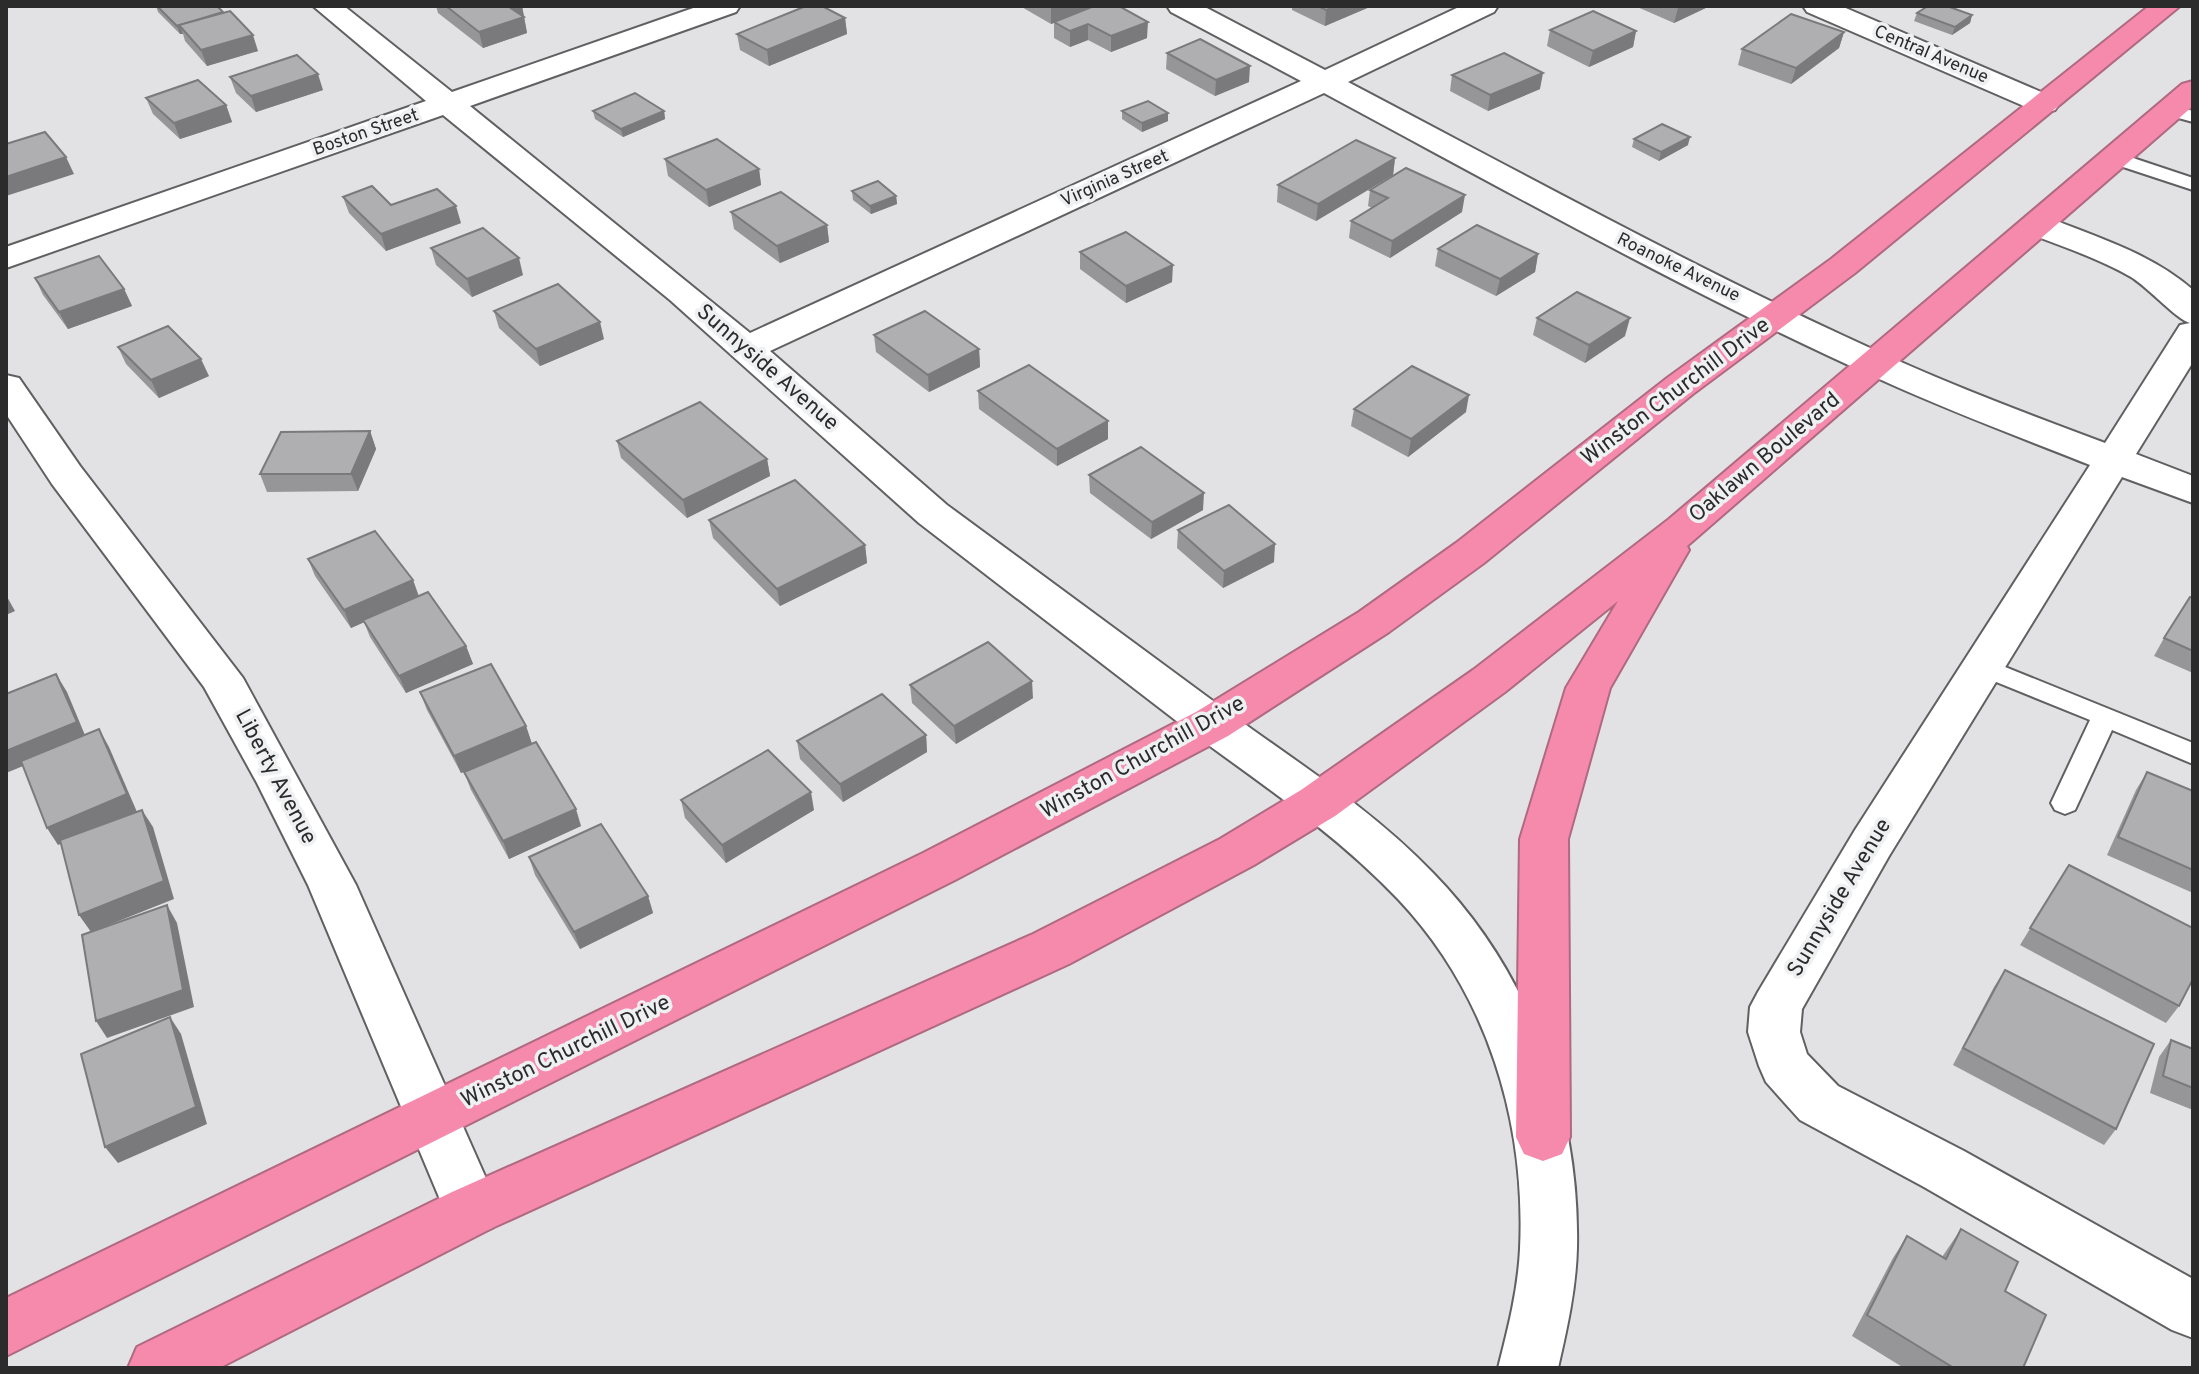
<svg xmlns="http://www.w3.org/2000/svg" width="2199" height="1374" viewBox="0 0 2199 1374" font-family="Overpass,sans-serif">
	<style>
		.lines { fill: none; stroke-linecap: round; stroke-linejoin: round }
		.lane-casing { stroke: #606062; stroke-width: 4 }
		.street-casing { stroke: #606062; stroke-width: 4 }
		.secondary-casing { stroke: #606062; stroke-width: 4 }
		.highway-casing { stroke: #af6980; stroke-width: 4 }
		.lane { fill: #fff; fill-rule: evenodd }
		.street { fill: #fff; fill-rule: evenodd }
		.secondary { fill: #fff; fill-rule: evenodd }
		.highway { fill: #f68aad; fill-rule: evenodd }
		.wall { fill: #969698 }
		.shaded-wall { fill: #7a7a7c }
		.building { fill: #afafb1; stroke: #7a7a7c; stroke-width: 2 }
		.labels { text-anchor: middle; dominant-baseline: central; stroke-width: 7; stroke-linejoin: round; paint-order: stroke }
		.far-street-label { font-size: 18px; fill: #2b2b2c; stroke: #eff0f2 }
		.street-label { font-size: 22px; fill: #2b2b2c; stroke: #eff0f2 }
	</style>
	<rect width="100%" height="100%" fill="#e2e2e4"/>
	<g class="lines">
		<g class="lane-casing">
			<g id="lane">
				<polygon points="2170,105 2193,111 2193,122 2164,114 2161,110 2164,106"/>
				<polygon points="2115,152 2193,178 2193,190 2108,162 2106,158"/>
				<polygon points="1983,658 2193,743 2193,764 2112,730 2075,810 2065,814 2055,810 2051,803 2090,720 1974,673 1970,667 1974,661"/>
			</g>
		</g>
		<g class="street-casing">
			<g id="street">
				<path d="M313 6H344L452 92 699 6H740L736 12 470 106 750 333 1301 81 1171 12 1167 6H1203L1325 70 1461 6H1498L1494 12 1348 82C1531 178 1712 278 1901 362 1968 392 2036 417 2105 443L2180 325 2190 323C2177 320 2149 288 2131 277 2098 258 2061 246 2025 232L2020 225 2025 218 2037 215 2049 218C2099 238 2152 254 2193 290V362L2136 454 2193 476V503L2122 477 1889 856 1802 1009 1800 1032 1807 1054 1838 1086 1964 1151 2193 1279V1338L2172 1330 1924 1187 1800 1120 1766 1082 1759 1066 1748 1032 1750 1007 1758 992 1855 830 2090 465C2019 437 1947 410 1877 378 1688 293 1507 191 1324 93L770 351 947 505 1228 712 1234 724 1228 736 1212 740 1196 736 919 523 670 300 443 115 6 268V247L426 101Z"/>
				<polygon points="1803,6 1841,6 2055,98 2059,104 2055,110 2044,113 2033,110 1807,12"/>
				<polygon points="6,375 19,378 80,466 243,678 356,885 500,1210 492,1228 472,1236 452,1228 308,885 257,783 204,687 52,484 6,414"/>
			</g>
		</g>
		<g class="secondary-casing">
			<path id="secondary" d="M1212 708 1228 712C1298 763 1373 810 1433 873 1530 972 1580 1111 1577 1248 1576 1289 1567 1329 1558 1368H1498C1508 1329 1518 1290 1520 1249 1526 1121 1487 993 1398 899 1338 836 1266 787 1196 736L1190 724 1196 712Z"/>
		</g>
		<g class="highway-casing">
			<g id="highway">
				<polygon points="2149,6 2180,6 1855,273 1693,394 1484,563 1389,632 1228,736 957,879 6,1356 6,1298 923,853 1196,712 1359,612 1456,543 1667,378 1831,259"/>
				<polygon points="2193,81 2193,106 1687,546 1689,550 1610,688 1568,839 1570,1137 1562,1154 1543,1161 1524,1154 1516,1137 1520,839 1566,688 1618,601 1505,692 1335,816 1254,865 1069,964 492,1228 219,1368 128,1368 137,1347 452,1192 1033,934 1220,839 1301,790 1473,670 1669,519 2182,84"/>
			</g>
		</g>
		<use href="#lane" class="lane"/>
		<use href="#street" class="street"/>
		<use href="#secondary" class="secondary"/>
		<use href="#highway" class="highway"/>
	</g>
	<g class="wall">
		<polygon points="156,6 217,6 258,51 207,66 185,41 183,34 180,34 158,12"/>
		<polygon points="436,6 522,6 527,33 483,48 438,13"/>
		<polygon points="1020,6 1119,6 1147,38 1111,52 1088,40 1070,47 1054,38 1054,23 1051,24"/>
		<polygon points="1292,6 1372,6 1325,26 1292,10"/>
		<polygon points="1635,6 1710,6 1674,23"/>
		<polygon points="1917,13 1972,15 1970,23 1952,35 1914,21"/>
		<polygon points="845,18 847,34 769,66 740,50 737,34"/>
		<polygon points="1550,30 1636,31 1633,47 1589,67 1547,46"/>
		<polygon points="1844,32 1839,48 1791,84 1738,65 1742,49"/>
		<polygon points="1167,53 1249,82 1215,96 1166,69"/>
		<polygon points="1452,75 1540,89 1488,111 1450,91"/>
		<polygon points="230,77 323,90 256,112 236,93"/>
		<polygon points="146,98 226,105 232,122 180,139 153,114"/>
		<polygon points="593,111 664,111 665,119 623,137 595,119"/>
		<polygon points="1122,111 1168,113 1168,121 1142,132 1122,119"/>
		<polygon points="1634,139 1688,145 1659,161 1632,147"/>
		<polygon points="1395,158 1393,175 1316,221 1277,202 1278,185"/>
		<polygon points="665,159 759,169 761,185 709,207 668,176"/>
		<polygon points="1370,190 1462,212 1390,258 1349,238 1351,221 1372,208 1368,206"/>
		<polygon points="852,191 896,196 897,204 871,214 853,200"/>
		<polygon points="343,197 461,223 386,251 349,213"/>
		<polygon points="731,212 827,225 829,242 780,263 734,229"/>
		<polygon points="431,248 523,275 472,297 436,265"/>
		<polygon points="1438,249 1538,254 1535,272 1496,296 1435,266"/>
		<polygon points="1080,252 1172,282 1126,303 1080,269"/>
		<polygon points="35,278 124,289 132,306 68,329 43,295"/>
		<polygon points="494,311 604,339 540,366 499,328"/>
		<polygon points="1537,318 1625,336 1585,363 1533,335"/>
		<polygon points="874,335 979,349 980,367 929,392 876,352"/>
		<polygon points="118,347 209,376 159,398 126,364"/>
		<polygon points="978,391 1108,421 1108,439 1057,466 979,409"/>
		<polygon points="1354,409 1466,412 1408,457 1351,426"/>
		<polygon points="370,431 376,449 358,491 267,492 260,474"/>
		<polygon points="617,441 767,459 770,476 687,518 621,458"/>
		<polygon points="1089,475 1203,510 1151,539 1090,493"/>
		<polygon points="709,520 865,545 867,563 780,606 713,538"/>
		<polygon points="1178,530 1274,562 1223,588 1177,548"/>
		<polygon points="308,559 413,580 419,596 466,646 473,664 406,693 370,637 364,622 351,628 315,576"/>
		<polygon points="2193,598 2193,673 2154,656 2164,638"/>
		<polygon points="910,685 1033,698 956,744 912,703"/>
		<polygon points="420,692 526,726 532,744 581,826 509,859 471,790 464,772 530,744 461,773 427,710"/>
		<polygon points="926,735 927,752 843,802 800,759 797,741"/>
		<polygon points="2147,772 2193,791 2193,893 2107,855 2136,790"/>
		<polygon points="681,800 814,810 726,863 685,818"/>
		<polygon points="529,857 648,896 653,913 580,949 535,875"/>
		<polygon points="2069,865 2179,1006 2166,1023 2020,945"/>
		<polygon points="2005,970 2116,1129 2104,1145 1953,1065 1994,987"/>
		<polygon points="2171,1040 2193,1049 2193,1110 2150,1093 2159,1057"/>
		<polygon points="1961,1229 2005,1291 2023,1368 1904,1368 1852,1336 1893,1258 1907,1236 1942,1257"/>
	</g>
	<g class="shaded-wall">
		<polygon points="512,6 522,6 527,33 483,48 479,32"/>
		<polygon points="1057,6 1093,6 1093,8 1051,24 1051,8"/>
		<polygon points="1336,6 1372,6 1325,26 1326,10"/>
		<polygon points="1681,6 1710,6 1674,23 1678,8"/>
		<polygon points="1972,15 1970,23 1952,35 1955,27"/>
		<polygon points="845,18 847,34 769,66 767,50"/>
		<polygon points="1148,22 1147,38 1111,52 1111,36"/>
		<polygon points="1088,24 1088,40 1070,47 1070,31"/>
		<polygon points="180,25 183,34 180,34 177,26"/>
		<polygon points="1636,31 1633,47 1589,67 1593,51"/>
		<polygon points="1844,32 1839,48 1791,84 1796,68"/>
		<polygon points="253,35 258,51 207,66 201,50"/>
		<polygon points="1250,66 1249,82 1215,96 1216,80"/>
		<polygon points="1543,73 1540,89 1488,111 1490,95"/>
		<polygon points="318,74 323,90 256,112 251,96"/>
		<polygon points="226,105 232,122 180,139 174,123"/>
		<polygon points="664,111 665,119 623,137 621,129"/>
		<polygon points="1168,113 1168,121 1142,132 1142,123"/>
		<polygon points="1690,137 1688,145 1659,161 1661,152"/>
		<polygon points="66,157 74,174 6,196 6,177"/>
		<polygon points="1395,158 1393,175 1316,221 1318,204"/>
		<polygon points="759,169 761,185 709,207 706,190"/>
		<polygon points="1465,195 1462,212 1390,258 1392,241"/>
		<polygon points="896,196 897,204 871,214 870,206"/>
		<polygon points="456,206 461,223 386,251 381,234"/>
		<polygon points="827,225 829,242 780,263 777,246"/>
		<polygon points="1538,254 1535,272 1496,296 1500,279"/>
		<polygon points="519,258 523,275 472,297 467,279"/>
		<polygon points="1173,265 1172,282 1126,303 1126,286"/>
		<polygon points="124,289 132,306 68,329 59,312"/>
		<polygon points="1630,318 1625,336 1585,363 1589,345"/>
		<polygon points="600,322 604,339 540,366 536,349"/>
		<polygon points="979,349 980,367 929,392 928,375"/>
		<polygon points="201,359 209,376 159,398 151,380"/>
		<polygon points="1469,395 1466,412 1408,457 1411,439"/>
		<polygon points="1108,421 1108,439 1057,466 1057,449"/>
		<polygon points="370,431 376,449 358,491 351,474"/>
		<polygon points="767,459 770,476 687,518 683,500"/>
		<polygon points="1204,493 1203,510 1151,539 1152,522"/>
		<polygon points="1275,544 1274,562 1223,588 1224,571"/>
		<polygon points="865,545 867,563 780,606 777,589"/>
		<polygon points="413,580 419,598 351,628 344,610"/>
		<polygon points="6,595 15,611 6,615"/>
		<polygon points="466,646 473,664 406,693 399,676"/>
		<polygon points="56,674 67,692 87,740 6,773 6,751"/>
		<polygon points="1032,681 1033,698 956,744 954,726"/>
		<polygon points="526,726 532,744 461,773 454,756"/>
		<polygon points="99,729 109,747 137,812 58,845 47,828"/>
		<polygon points="926,735 927,752 843,802 840,784"/>
		<polygon points="811,792 814,810 726,863 722,845"/>
		<polygon points="576,809 581,826 509,859 503,841"/>
		<polygon points="142,810 153,827 174,899 91,932 79,915"/>
		<polygon points="648,896 653,913 580,949 574,932"/>
		<polygon points="167,905 177,923 194,1007 107,1038 96,1021"/>
		<polygon points="170,1017 181,1034 207,1124 118,1163 105,1147"/>
	</g>
	<g class="building">
		<polygon points="157,6 217,6 223,12 177,26"/>
		<polygon points="446,6 512,6 509,7 524,17 479,32"/>
		<polygon points="806,6 822,6 845,18 767,50 737,34"/>
		<polygon points="1094,6 1119,6 1148,22 1111,36 1088,24 1070,31 1054,22"/>
		<polygon points="1318,6 1336,6 1326,10"/>
		<polygon points="1928,6 1947,6 1972,15 1955,27 1917,13"/>
		<polygon points="230,11 253,35 201,50 179,25"/>
		<polygon points="1593,11 1636,31 1593,51 1550,30"/>
		<polygon points="1791,14 1844,32 1796,68 1742,49"/>
		<polygon points="1200,39 1250,66 1216,80 1167,53"/>
		<polygon points="1504,53 1543,73 1490,95 1452,75"/>
		<polygon points="297,55 318,74 251,96 230,77"/>
		<polygon points="198,80 226,105 174,123 146,98"/>
		<polygon points="635,93 664,111 621,129 593,111"/>
		<polygon points="1148,101 1168,113 1142,123 1122,111"/>
		<polygon points="1662,124 1690,137 1661,152 1634,139"/>
		<polygon points="45,132 66,157 6,177 6,144"/>
		<polygon points="717,139 759,169 706,190 665,159"/>
		<polygon points="1356,140 1395,158 1318,204 1278,185"/>
		<polygon points="1406,168 1465,195 1392,241 1351,221 1388,198 1370,190"/>
		<polygon points="878,181 896,196 870,206 852,191"/>
		<polygon points="372,186 391,205 437,189 456,206 381,234 343,197"/>
		<polygon points="781,192 827,225 777,246 731,212"/>
		<polygon points="1477,225 1538,254 1500,279 1438,249"/>
		<polygon points="483,228 519,258 467,279 431,248"/>
		<polygon points="1126,232 1173,265 1126,286 1080,252"/>
		<polygon points="99,256 124,289 59,312 35,278"/>
		<polygon points="558,284 600,322 536,349 494,311"/>
		<polygon points="1577,292 1630,318 1589,345 1537,318"/>
		<polygon points="925,311 979,349 928,375 874,335"/>
		<polygon points="168,326 201,359 151,380 118,347"/>
		<polygon points="1029,365 1108,421 1057,449 978,391"/>
		<polygon points="1412,366 1469,395 1411,439 1354,409"/>
		<polygon points="700,402 767,459 683,500 617,441"/>
		<polygon points="370,431 351,474 260,474 281,432"/>
		<polygon points="1141,447 1204,493 1152,522 1089,475"/>
		<polygon points="795,480 865,545 777,589 709,520"/>
		<polygon points="1229,505 1275,544 1224,571 1178,530"/>
		<polygon points="375,531 413,580 344,610 308,559"/>
		<polygon points="428,592 466,646 399,676 363,620"/>
		<polygon points="2190,597 2193,598 2193,651 2164,638"/>
		<polygon points="988,642 1032,681 954,726 910,685"/>
		<polygon points="491,664 526,726 454,756 420,692"/>
		<polygon points="56,674 77,722 6,751 6,694"/>
		<polygon points="882,694 926,735 840,784 797,741"/>
		<polygon points="99,729 127,794 47,828 21,761"/>
		<polygon points="536,742 576,809 503,841 464,772"/>
		<polygon points="768,750 811,792 722,845 681,800"/>
		<polygon points="2147,772 2193,791 2193,870 2118,837"/>
		<polygon points="142,810 164,881 79,915 60,840"/>
		<polygon points="601,824 648,896 574,932 529,857"/>
		<polygon points="2069,865 2193,928 2193,979 2179,1006 2030,928"/>
		<polygon points="167,905 183,990 96,1021 82,935"/>
		<polygon points="2005,970 2154,1044 2116,1129 1963,1048"/>
		<polygon points="170,1017 196,1107 105,1147 81,1054"/>
		<polygon points="2171,1040 2193,1049 2193,1088 2163,1076"/>
		<polygon points="1961,1229 2018,1262 2005,1291 2046,1315 2023,1368 1954,1368 1867,1315 1907,1236 1946,1259"/>
	</g>
	<g class="labels">
		<g class="far-street-label">
			<text transform="translate(1931 55) rotate(23)">Central Avenue</text>
			<text transform="translate(366 133) rotate(-19)">Boston Street</text>
			<text transform="translate(1115 179) rotate(-24)">Virginia Street</text>
			<text transform="translate(1678 268) rotate(26)">Roanoke Avenue</text>
		</g>
		<g class="street-label">
			<text transform="translate(767 368) rotate(41)">Sunnyside Avenue</text>
			<text transform="translate(1676 392) rotate(-37)">Winston Churchill Drive</text>
			<text transform="translate(1765 458) rotate(-40)">Oaklawn Boulevard</text>
			<text transform="translate(1143 758) rotate(-29)">Winston Churchill Drive</text>
			<text transform="translate(275 777) rotate(62)">Liberty Avenue</text>
			<text transform="translate(1840 898) rotate(-59)">Sunnyside Avenue</text>
			<text transform="translate(566 1052) rotate(-26)">Winston Churchill Drive</text>
		</g>
	</g>
	<rect width="2199" height="1374" fill="none" stroke="#2b2b2c" stroke-width="16"/>
</svg>
